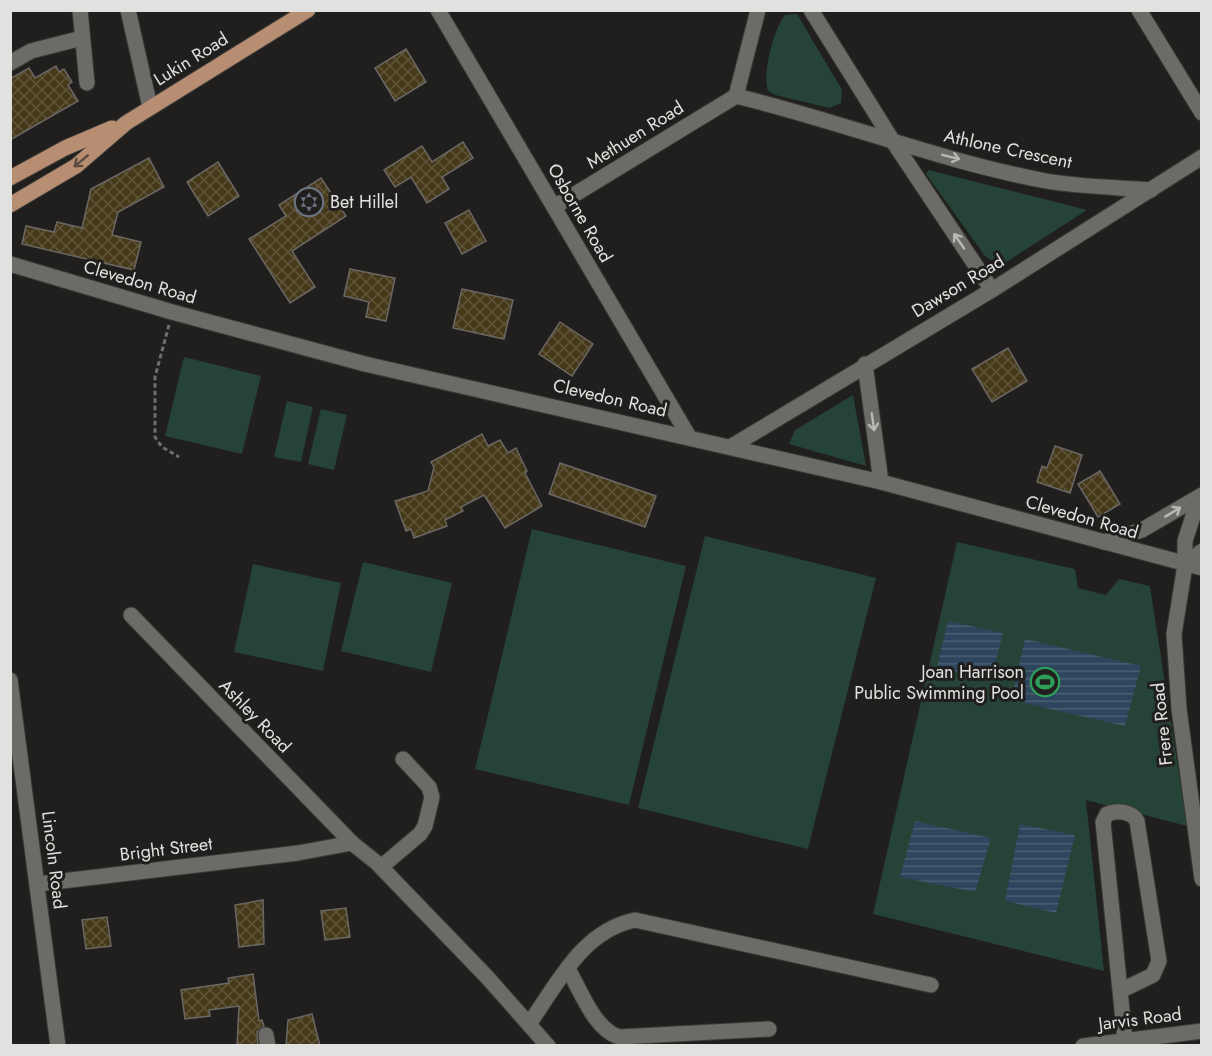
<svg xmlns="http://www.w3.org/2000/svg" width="1212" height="1056" viewBox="0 0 1212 1056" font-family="Jost,sans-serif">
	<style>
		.grass { fill: #254336 }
		.water { fill: url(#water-rules) }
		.building { fill: url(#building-cross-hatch); stroke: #6a6865; stroke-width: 1.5 }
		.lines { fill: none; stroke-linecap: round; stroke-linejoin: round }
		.minor-casing { stroke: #393937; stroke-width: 17 }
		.major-casing { stroke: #393937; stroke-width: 17 }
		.path { stroke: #6f6f6d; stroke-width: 3; stroke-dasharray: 4.5 3; stroke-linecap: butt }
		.minor { stroke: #6c6b68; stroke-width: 15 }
		.major { stroke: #b88e73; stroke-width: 15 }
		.oneway { stroke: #b8b8b5 }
		.oneway2 { stroke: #5d4b3f }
		.labels { text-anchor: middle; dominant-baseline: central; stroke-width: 6; stroke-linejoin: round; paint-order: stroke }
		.street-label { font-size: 18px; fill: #e1e1df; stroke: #201f1d }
		.poi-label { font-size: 18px; fill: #e1e1df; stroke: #201f1d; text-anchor: start }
	</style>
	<defs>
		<pattern id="water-rules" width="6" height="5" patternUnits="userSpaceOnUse" patternTransform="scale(1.5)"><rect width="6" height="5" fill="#2d455d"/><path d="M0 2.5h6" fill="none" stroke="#4b6074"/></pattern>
		<pattern id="building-cross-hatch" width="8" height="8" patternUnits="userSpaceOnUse" patternTransform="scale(1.5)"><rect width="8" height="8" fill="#463919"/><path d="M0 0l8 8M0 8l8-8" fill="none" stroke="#60553a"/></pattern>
	</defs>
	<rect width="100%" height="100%" fill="#201f1d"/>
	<g class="grass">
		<path d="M797 14 842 90 841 103 830 108 775 95 768 91C762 74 773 30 785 15Z"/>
		<polygon points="929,170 1087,210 1000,266 985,256 926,174"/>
		<polygon points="184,357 261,376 242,454 165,436"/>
		<polygon points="853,395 866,466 789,444 795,430"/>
		<polygon points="287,401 313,407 301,462 274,457"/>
		<polygon points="321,409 347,415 334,470 308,464"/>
		<polygon points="532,529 686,566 629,805 475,769"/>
		<polygon points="705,536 876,578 808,849 638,808"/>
		<polygon points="957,542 1075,569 1078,588 1106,595 1119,579 1150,586 1187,826 1086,800 1104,971 873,914"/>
		<polygon points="363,562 452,583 431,672 341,651"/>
		<polygon points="253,564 341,583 323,671 234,652"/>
	</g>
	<g class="water">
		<polygon points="948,621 1003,633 991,680 937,667"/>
		<polygon points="1025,639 1141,666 1125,726 1011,700"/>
		<polygon points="915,821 991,838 975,892 900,877"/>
		<polygon points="1020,824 1075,835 1056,913 1005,901"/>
	</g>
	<g class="building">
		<polygon points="406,49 426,82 395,101 375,68"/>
		<polygon points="56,66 59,72 64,69 72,82 68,85 78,101 10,140 10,79 29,68 35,78"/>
		<polygon points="463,142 473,158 442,177 449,189 427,203 411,177 395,187 384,170 422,146 432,162"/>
		<polygon points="149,158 164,187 118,212 112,235 141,242 134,270 22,244 26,226 54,232 57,222 82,228 91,189"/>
		<polygon points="218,162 239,196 208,216 187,182"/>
		<polygon points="321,178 346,216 292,251 315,287 290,303 249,239 286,216 279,205"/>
		<polygon points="469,210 486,241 462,254 445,223"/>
		<polygon points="350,269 395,278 386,321 366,317 369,302 344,296"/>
		<polygon points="462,289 513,300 504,339 453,328"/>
		<polygon points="560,322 593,344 572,376 539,354"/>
		<polygon points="1008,348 1027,381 992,402 972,369"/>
		<polygon points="482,434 488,446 500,440 508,453 516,448 527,471 525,473 542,506 505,528 484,495 461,507 463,511 445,520 447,526 414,538 411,529 406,531 395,501 428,491 434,467 431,462"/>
		<polygon points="1055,446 1082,455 1070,493 1037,482 1042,466 1047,468"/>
		<polygon points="560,463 656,496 645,527 549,494"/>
		<polygon points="1100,471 1120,504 1098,517 1078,484"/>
		<polygon points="263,900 264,944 239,947 235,905"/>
		<polygon points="346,908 350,937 325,940 321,911"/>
		<polygon points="107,917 111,946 86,949 82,920"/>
		<polygon points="253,974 259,1021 262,1020 264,1026 257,1032 258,1046 237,1046 239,1006 209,1010 210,1016 185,1019 181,990 229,983 228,978"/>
		<polygon points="312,1014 320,1046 286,1046 288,1020"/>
	</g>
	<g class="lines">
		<g class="minor-casing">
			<g id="minor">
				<polyline points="80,10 87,83"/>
				<polyline points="128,10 150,107"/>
				<polyline points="438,10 688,435"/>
				<path d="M758 10 736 96C840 121 940 161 1046 181 1080 187 1116 187 1151 190"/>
				<polyline points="811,10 894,143 992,290"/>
				<polyline points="1139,10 1202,113"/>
				<polyline points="10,63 31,51 82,38"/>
				<polyline points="554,207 736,96"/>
				<polyline points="10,264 172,312 365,364 881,482 1202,568"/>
				<polyline points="865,364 881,482"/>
				<polyline points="732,446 992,290 1202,157"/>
				<polyline points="1202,504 1193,516 1185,541 1185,565 1174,634 1179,709 1202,879"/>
				<polyline points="1104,542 1142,530 1202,495"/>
				<polyline points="1185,565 1202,551"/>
				<polyline points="131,615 352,843"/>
				<polyline points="10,680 58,1046"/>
				<polyline points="381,867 420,834 425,826 432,797 429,787 403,759"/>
				<polyline points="37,884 298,853 352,843 377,863 487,977 548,1046"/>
				<path d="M568 969C581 991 594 1029 619 1037L769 1029"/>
				<path d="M1120 991 1153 975 1159 961 1137 821C1131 811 1117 810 1107 814L1103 822 1125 1040"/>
				<path d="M529 1024C558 983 582 931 635 920L931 985"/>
				<polyline points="266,1035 268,1046"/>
				<polyline points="1083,1046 1202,1031"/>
			</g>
		</g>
		<g class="major-casing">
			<g id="major">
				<polyline points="10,178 65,148 112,128"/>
				<polyline points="10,205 76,166 126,123 308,10"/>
			</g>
		</g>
		<polyline class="path" points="169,325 155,377 155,437 162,447 179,457"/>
		<use href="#minor" class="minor"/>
		<use href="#major" class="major"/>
	</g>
	<defs><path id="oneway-shaft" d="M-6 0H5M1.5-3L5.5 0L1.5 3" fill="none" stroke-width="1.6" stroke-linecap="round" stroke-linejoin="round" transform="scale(1.5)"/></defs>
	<g class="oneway">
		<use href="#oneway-shaft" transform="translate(951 157) rotate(14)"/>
		<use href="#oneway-shaft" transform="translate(959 241) rotate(-124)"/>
		<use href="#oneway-shaft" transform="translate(873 422) rotate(82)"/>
		<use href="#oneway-shaft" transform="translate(1173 512) rotate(-31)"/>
	</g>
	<use class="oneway2" href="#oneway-shaft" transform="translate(81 161) rotate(140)"/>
	<defs>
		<g id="synagogue-ring" transform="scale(1.5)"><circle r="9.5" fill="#201f1d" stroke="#6b7280" stroke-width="1.5"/><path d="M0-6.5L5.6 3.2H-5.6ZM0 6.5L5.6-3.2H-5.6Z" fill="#6b7280"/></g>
		<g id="stadium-ring" transform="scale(1.5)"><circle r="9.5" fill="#201f1d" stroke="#2e9e5b" stroke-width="1.5"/><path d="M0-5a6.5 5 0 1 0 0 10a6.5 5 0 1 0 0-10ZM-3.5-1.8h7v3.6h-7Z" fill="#2e9e5b"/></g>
	</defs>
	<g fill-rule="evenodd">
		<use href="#synagogue-ring" x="309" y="202"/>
		<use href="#stadium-ring" x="1045" y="682"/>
	</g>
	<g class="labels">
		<g class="street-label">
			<text transform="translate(191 59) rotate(-32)">Lukin Road</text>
			<text transform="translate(635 135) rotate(-32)">Methuen Road</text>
			<text transform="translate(1008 149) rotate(12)">Athlone Crescent</text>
			<text transform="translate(580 213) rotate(60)">Osborne Road</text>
			<text transform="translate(140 282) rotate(16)">Clevedon Road</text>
			<text transform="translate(958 286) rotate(-31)">Dawson Road</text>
			<text transform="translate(610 398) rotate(13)">Clevedon Road</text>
			<text transform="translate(1082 517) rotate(16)">Clevedon Road</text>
			<text transform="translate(255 716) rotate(46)">Ashley Road</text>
			<text transform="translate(1162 724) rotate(-96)">Frere Road</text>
			<text transform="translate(166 849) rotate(-7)">Bright Street</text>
			<text transform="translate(54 860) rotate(83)">Lincoln Road</text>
			<text transform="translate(1140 1019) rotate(-7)">Jarvis Road</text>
		</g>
		<g class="poi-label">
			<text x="330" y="202">Bet Hillel</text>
			<text x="1024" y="672" text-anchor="end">Joan Harrison<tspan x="1024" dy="21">Public Swimming Pool</tspan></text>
		</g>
	</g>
	<rect width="1212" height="1056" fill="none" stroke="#e1e1df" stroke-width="24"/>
</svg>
